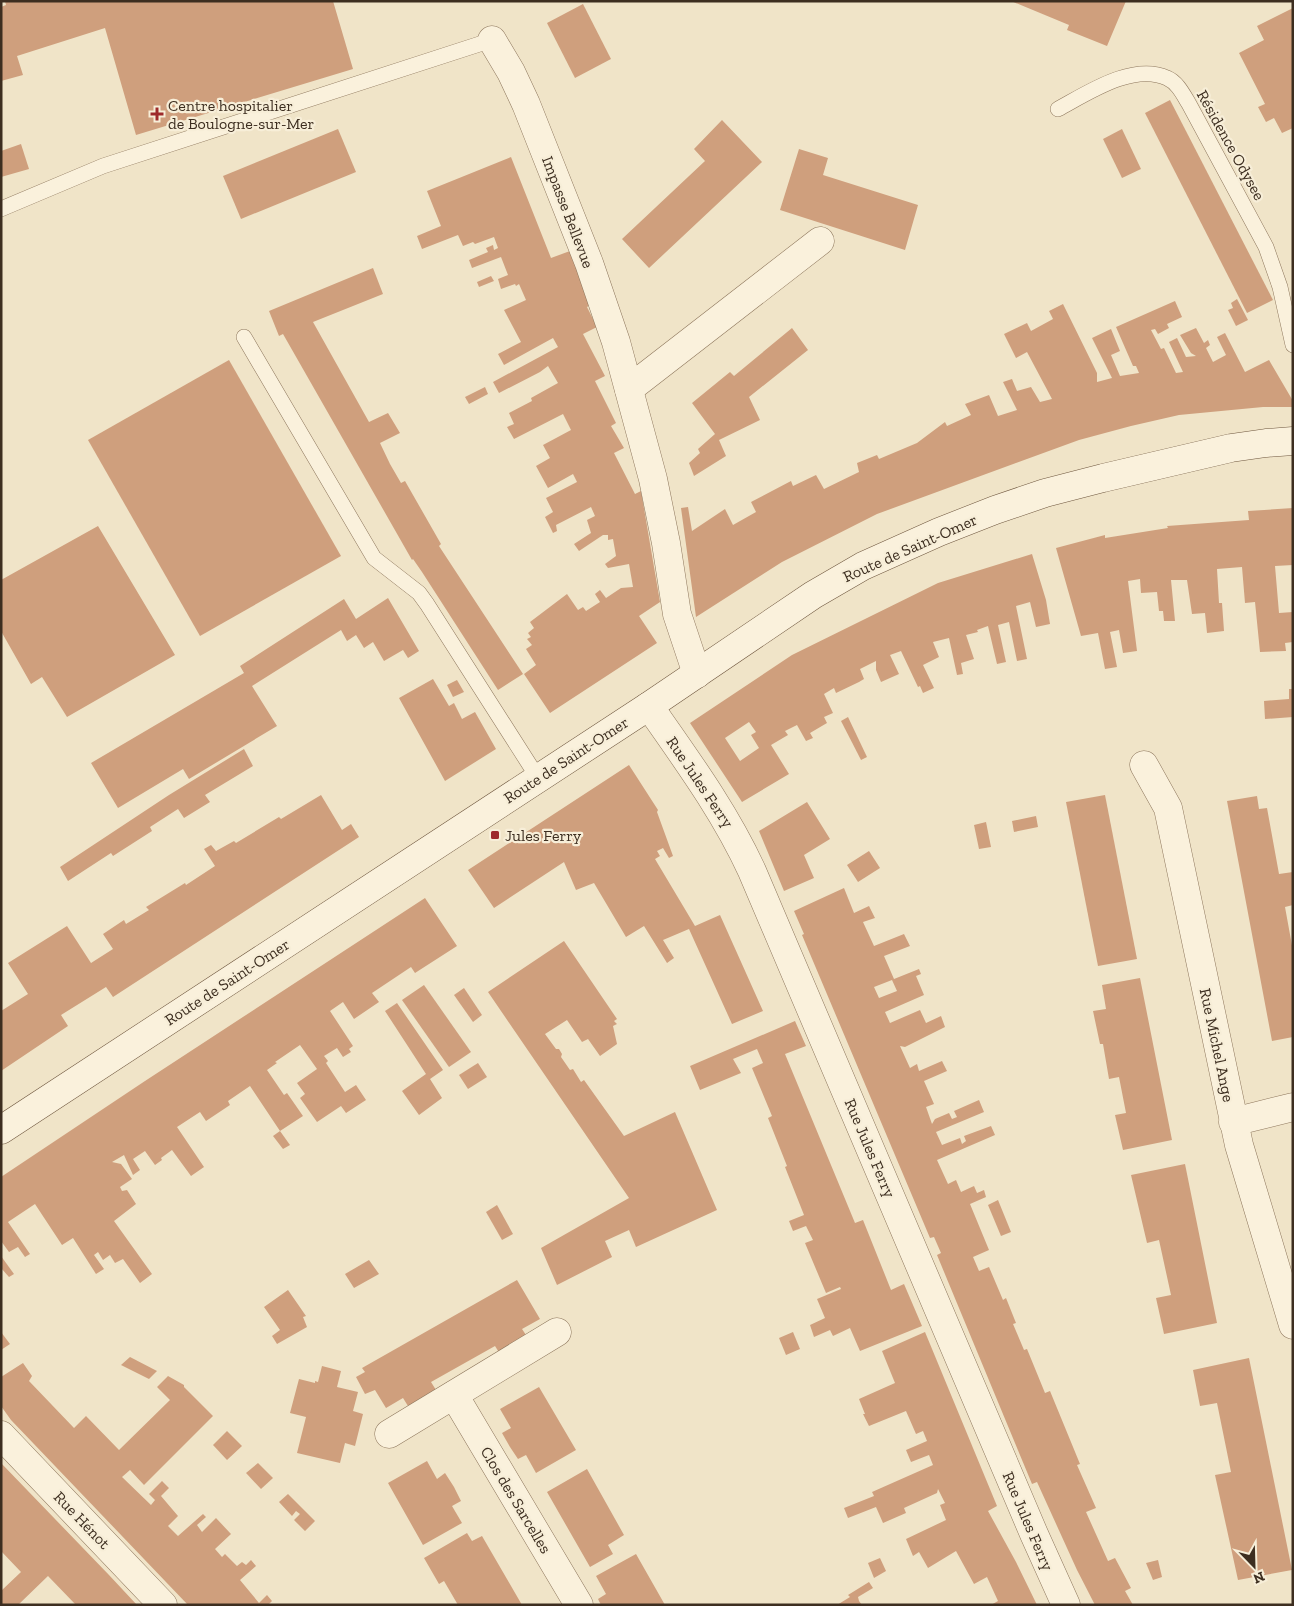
<svg xmlns="http://www.w3.org/2000/svg" width="1294" height="1606" viewBox="0 0 1294 1606" font-family="'Zilla Slab',serif">
	<style>
		.building { fill: #cf9f7d; fill-rule: evenodd }
		.lines { fill: none; stroke-linecap: round; stroke-linejoin: round }
		.lane-casing { stroke: #8d765c; stroke-width: 16 }
		.street-casing { stroke: #8d765c; stroke-width: 29 }
		.secondary-casing { stroke: #6f573f; stroke-width: 29 }
		.lane { stroke: #faf1dc; stroke-width: 15 }
		.street { stroke: #faf1dc; stroke-width: 28 }
		.secondary { stroke: #faf1dc; stroke-width: 28 }
		.poi-dot { fill: #9e2a2b; stroke: #f7eed8; stroke-width: 2 }
		.labels { text-anchor: middle; dominant-baseline: central; stroke-width: 4.5; stroke-linejoin: round; paint-order: stroke }
		.poi-label { font-size: 16px; fill: #3d2e20; stroke: #f7eed8; text-anchor: start }
		.street-label { font-size: 16px; fill: #3d2e20; stroke: #f7eed8 }
	</style>
	<rect width="100%" height="100%" fill="#f0e4c8"/>
	<g class="building">
		<polygon points="5,1 333,1 353,69 136,135 105,28 17,56 23,75 1,81 1,7 6,5"/>
		<polygon points="1011,1 1126,1 1107,46 1067,30 1069,25"/>
		<polygon points="583,4 611,59 575,78 547,23"/>
		<polygon points="1293,8 1293,128 1282,133 1274,118 1266,122 1258,107 1265,104 1239,53 1264,40 1257,26"/>
		<polygon points="1170,100 1273,300 1247,313 1145,113"/>
		<polygon points="722,120 762,162 649,268 622,239 705,161 694,149"/>
		<polygon points="338,129 356,172 241,219 223,176"/>
		<polygon points="1122,129 1141,169 1122,178 1103,139"/>
		<polygon points="21,144 29,169 1,177 1,151"/>
		<polygon points="799,149 828,158 823,175 918,205 905,250 780,210"/>
		<polygon points="511,157 551,258 570,251 590,305 587,307 597,327 583,334 605,376 595,381 616,423 611,426 624,448 614,453 635,494 641,491 660,602 639,616 657,643 550,713 524,674 536,665 526,649 532,645 527,639 531,637 528,633 534,628 530,622 567,594 578,610 583,607 586,611 600,602 595,594 600,590 606,598 621,588 633,587 629,564 608,568 605,564 616,556 613,539 608,540 608,535 603,535 579,551 574,544 591,533 587,520 595,516 591,507 556,525 557,531 553,533 545,517 553,512 546,498 577,482 573,474 548,488 536,466 550,458 543,445 571,430 563,414 514,439 507,427 514,424 509,413 532,401 531,398 558,383 548,366 540,372 499,393 493,382 558,347 553,338 504,365 498,354 521,342 504,310 526,300 519,284 516,286 515,284 501,289 498,279 508,275 501,257 472,268 469,260 488,252 486,248 493,245 494,250 498,248 494,237 475,244 473,242 463,246 458,235 422,249 417,236 441,226 427,191"/>
		<polygon points="373,268 383,294 313,322 369,422 388,413 400,433 380,443 390,464 401,483 405,481 441,544 439,546 523,674 498,690 422,572 413,559 412,560 283,334 279,336 269,311"/>
		<polygon points="491,276 494,281 479,287 477,282"/>
		<polygon points="1237,299 1248,320 1236,326 1228,310 1233,308 1231,303"/>
		<polygon points="1175,301 1182,317 1167,324 1169,328 1158,334 1155,329 1151,330 1161,349 1164,348 1176,373 1183,372 1169,342 1177,338 1186,357 1196,356 1191,353 1180,335 1196,328 1204,343 1208,340 1210,345 1206,348 1213,362 1226,355 1217,337 1225,333 1245,372 1269,360 1293,401 1293,407 1263,407 1179,415 1131,426 1079,440 877,514 782,562 696,617 681,508 688,507 692,531 725,509 733,525 756,512 751,502 791,481 793,486 816,475 824,489 859,472 857,463 877,455 879,459 917,443 945,422 947,426 971,415 965,404 989,395 998,416 1017,410 1003,382 1012,379 1017,391 1031,387 1040,402 1052,399 1027,352 1016,358 1004,334 1027,323 1031,331 1053,319 1049,311 1063,304 1097,373 1097,382 1112,378 1092,338 1111,329 1120,351 1111,355 1120,376 1139,373 1136,366 1133,366 1116,327"/>
		<polygon points="792,328 808,350 749,397 760,420 719,440 726,456 694,476 689,463 700,453 698,449 715,434 692,403 730,372 734,376"/>
		<polygon points="229,360 341,556 200,636 88,440"/>
		<polygon points="485,387 488,394 469,404 465,397"/>
		<polygon points="1293,508 1293,565 1275,566 1279,613 1293,612 1293,642 1285,643 1286,651 1260,652 1255,602 1245,603 1242,567 1217,569 1219,603 1222,603 1224,631 1207,633 1205,613 1192,614 1187,580 1171,580 1175,621 1164,621 1163,611 1159,611 1157,592 1141,593 1140,579 1128,581 1137,651 1123,653 1119,630 1110,632 1117,667 1105,669 1098,633 1081,636 1056,548 1105,535 1105,538 1168,528 1167,526 1249,520 1248,511"/>
		<polygon points="98,526 175,655 67,717 42,677 31,684 1,631 1,580"/>
		<path d="M1032 554 1046 600 1050 624 1036 627 1030 602 1016 606 1027 659 1017 661 1009 622 998 625 1006 662 997 664 988 626 977 630 978 632 966 635 974 659 961 663 963 674 957 675 949 638 933 642 939 657 923 665 934 688 923 693 920 686 918 687 901 651 890 655 899 674 881 682 876 670V661L860 669 864 679 859 682 836 693 834 688 824 694 833 713 824 717 827 723 810 733 813 738 806 741 797 725 785 731 788 735 771 745 789 774 742 802 690 723 792 655 938 583ZM749 722 756 732 751 735 759 748 740 761 725 738Z"/>
		<polygon points="388,598 419,651 408,658 403,650 384,661 373,642 364,648 356,635 347,641 341,630 252,686 277,726 189,779 183,769 118,808 91,763 244,673 240,666 344,599 356,619"/>
		<polygon points="433,679 449,706 454,703 462,719 475,712 496,749 445,781 399,698"/>
		<polygon points="457,680 464,692 453,697 447,685"/>
		<polygon points="1289,689 1293,689 1293,717 1265,719 1264,701 1289,699"/>
		<polygon points="848,717 867,757 861,760 841,721"/>
		<polygon points="244,749 253,766 205,795 210,802 184,818 178,809 150,827 152,831 113,856 111,853 68,881 60,867 169,795"/>
		<polygon points="629,765 658,810 657,812 673,856 669,858 663,848 657,851 660,856 655,859 695,926 720,915 763,1011 732,1024 689,929 663,940 674,958 667,963 644,926 626,937 594,883 576,890 564,862 494,908 468,870"/>
		<polygon points="321,795 342,830 351,824 359,837 113,997 106,987 61,1015 68,1026 1,1071 1,1011 28,994 8,963 67,926 91,963 113,949 103,934 124,920 126,924 149,910 146,907 185,883 186,885 215,866 204,849 211,845 216,851 234,841 236,843 279,817 281,819"/>
		<polygon points="1105,795 1137,959 1098,966 1066,802"/>
		<polygon points="1257,796 1259,809 1267,808 1279,874 1293,872 1293,905 1285,907 1293,951 1293,1037 1272,1041 1227,801"/>
		<polygon points="807,802 830,839 804,855 814,878 784,891 759,831"/>
		<polygon points="1036,816 1038,827 1014,832 1012,821"/>
		<polygon points="986,822 991,847 979,849 974,825"/>
		<polygon points="869,851 880,868 858,882 847,865"/>
		<path d="M844 888 854 913 869 906 875 918 863 922 874 946 904 934 910 946 884 956 894 979 919 969 921 974 916 976 924 995 885 1012 890 1023 920 1010 926 1023 941 1016 945 1027 905 1047 900 1046 910 1068 917 1064 919 1071 942 1061 947 1071 924 1081 934 1104 926 1107 932 1124 935 1119 949 1113 952 1119 957 1117 954 1111 979 1100 984 1112 936 1132 942 1145 960 1138 962 1144 966 1141 964 1136 991 1126 995 1135 937 1160 948 1184 956 1180 961 1192 974 1186 977 1193 984 1190 986 1197 970 1204 989 1250 973 1257 979 1271 989 1267 1003 1300 1006 1298 1016 1323 1013 1324 1024 1350 1027 1349 1045 1393 1050 1391 1080 1464 1077 1465 1096 1508 1086 1512 1108 1561 1115 1558 1131 1588 1125 1591 1133 1605H1095L1077 1570 1037 1482 1032 1484 937 1255 941 1253 934 1237 930 1238 802 935 804 934 794 911ZM892 980 897 991 879 998 874 987Z"/>
		<polygon points="425,898 457,946 415,973 411,967 372,993 379,1002 354,1019 343,1002 330,1011 353,1046 349,1049 351,1052 343,1057 337,1048 324,1056 328,1061 326,1063 345,1092 356,1085 366,1100 346,1113 341,1106 317,1122 300,1098 305,1094 297,1083 317,1069 300,1045 275,1062 277,1063 267,1070 284,1095 287,1093 303,1116 280,1131 250,1086 228,1101 230,1105 206,1121 200,1112 177,1127 204,1167 191,1176 172,1150 161,1158 162,1160 155,1165 145,1151 133,1159 140,1170 133,1175 124,1155 112,1162 121,1164 132,1179 120,1187 122,1191 127,1190 136,1204 114,1221 152,1274 140,1283 123,1259 115,1263 110,1255 103,1260 98,1252 94,1255 104,1269 96,1274 73,1238 62,1245 35,1204 8,1222 30,1254 25,1257 18,1247 9,1252 1,1241 1,1177 145,1081"/>
		<polygon points="564,941 617,1019 614,1021 617,1024 613,1026 617,1044 600,1056 588,1039 582,1042 567,1020 545,1034 556,1049 559,1049 562,1054 561,1057 570,1070 573,1069 581,1082 584,1080 624,1136 675,1112 717,1210 636,1247 629,1230 605,1241 612,1257 557,1285 541,1248 629,1198 488,992"/>
		<polygon points="1140,978 1172,1140 1123,1150 1115,1115 1126,1113 1119,1077 1109,1079 1103,1044 1100,1044 1093,1011 1106,1009 1102,985"/>
		<polygon points="424,985 471,1052 449,1067 402,1000"/>
		<polygon points="464,988 482,1015 473,1022 454,995"/>
		<polygon points="397,1003 443,1070 430,1079 442,1098 419,1115 402,1091 426,1074 385,1011"/>
		<polygon points="795,1021 806,1046 785,1054 855,1223 863,1220 891,1290 904,1284 922,1326 860,1351 850,1328 833,1336 830,1330 814,1337 810,1325 825,1318 817,1299 841,1289 840,1287 826,1293 805,1243 813,1240 806,1226 793,1231 789,1221 804,1215 785,1167 787,1166 768,1118 772,1116 752,1068 763,1063 757,1049 733,1059 741,1073 700,1090 690,1066"/>
		<polygon points="478,1063 487,1077 468,1089 459,1075"/>
		<polygon points="280,1131 290,1145 283,1149 273,1136"/>
		<polygon points="1185,1164 1217,1323 1164,1334 1156,1298 1171,1295 1159,1240 1147,1243 1131,1175"/>
		<polygon points="998,1200 1011,1232 1001,1236 988,1205"/>
		<polygon points="497,1205 513,1234 502,1240 486,1212"/>
		<polygon points="1,1256 14,1274 9,1277 1,1268"/>
		<polygon points="369,1260 379,1274 354,1288 345,1274"/>
		<polygon points="517,1280 540,1319 522,1329 528,1338 500,1354 495,1346 431,1382 436,1390 408,1406 403,1398 386,1408 375,1390 365,1394 356,1377 365,1372 362,1368"/>
		<polygon points="288,1290 306,1316 303,1317 307,1327 277,1344 272,1336 280,1330 264,1307"/>
		<polygon points="1,1332 10,1344 1,1350"/>
		<polygon points="793,1332 800,1349 786,1355 779,1338"/>
		<polygon points="925,1332 997,1506 988,1511 1016,1562 1037,1605 991,1605 998,1601 987,1577 974,1584 956,1551 928,1568 919,1552 913,1556 906,1539 946,1520 940,1505 945,1503 938,1489 937,1493 904,1508 906,1513 883,1523 876,1507 848,1518 844,1508 874,1496 872,1492 933,1465 929,1455 911,1462 906,1450 927,1441 923,1431 916,1434 906,1411 869,1426 863,1414 865,1414 859,1399 895,1383 882,1351"/>
		<polygon points="130,1357 157,1371 149,1379 121,1365"/>
		<polygon points="1249,1358 1292,1570 1238,1580 1215,1475 1231,1472 1217,1403 1200,1406 1193,1370"/>
		<polygon points="23,1363 32,1376 29,1381 74,1428 86,1416 119,1450 170,1400 157,1387 168,1376 184,1385 184,1387 213,1416 144,1485 130,1470 122,1477 151,1505 155,1500 149,1494 162,1481 169,1488 161,1496 178,1516 168,1526 178,1536 203,1514 206,1517 197,1525 202,1532 216,1518 231,1534 215,1549 222,1557 225,1554 237,1566 242,1562 246,1565 251,1560 256,1566 240,1580 259,1603 267,1595 272,1601 268,1605 188,1605 55,1466 11,1420 1,1406 1,1377"/>
		<polygon points="322,1366 341,1371 337,1387 358,1392 353,1411 363,1414 355,1446 345,1443 340,1463 297,1453 306,1417 290,1413 299,1379 315,1383 315,1381 318,1382"/>
		<polygon points="539,1387 576,1450 536,1473 526,1455 518,1459 510,1447 502,1433 511,1428 500,1409"/>
		<polygon points="227,1431 242,1446 227,1460 213,1445"/>
		<polygon points="427,1461 437,1479 445,1473 454,1487 461,1501 452,1506 462,1523 423,1545 388,1483"/>
		<polygon points="1,1463 109,1575 137,1605 76,1605 48,1576 18,1605 1,1605 1,1591 21,1572 1,1551"/>
		<polygon points="258,1463 273,1478 261,1489 246,1473"/>
		<polygon points="587,1469 624,1535 608,1545 613,1554 590,1567 547,1492"/>
		<polygon points="288,1494 315,1521 305,1531 294,1520 300,1514 296,1511 292,1516 279,1502"/>
		<polygon points="467,1533 472,1541 482,1536 522,1605 458,1605 444,1581 439,1584 424,1558"/>
		<polygon points="636,1554 665,1605 601,1605 598,1599 606,1594 596,1576"/>
		<polygon points="880,1558 886,1571 874,1578 868,1563"/>
		<polygon points="1158,1560 1162,1577 1153,1580 1146,1563"/>
		<polygon points="869,1582 873,1588 858,1597 859,1601 862,1605 837,1605 850,1597 848,1595"/>
	</g>
	<g class="lines">
		<g class="lane-casing">
			<g id="lane">
				<path d="M1058 109C1086 94 1133 62 1167 78 1177 82 1183 94 1189 104L1266 247 1280 287 1293 345"/>
				<polyline points="1,209 103,166 492,40"/>
				<polyline points="244,337 374,558 419,593 427,604 538,778"/>
			</g>
		</g>
		<g class="street-casing">
			<g id="street">
				<polyline points="492,40 511,72 526,104 589,263 616,342 653,479 666,543 677,614 697,674"/>
				<polyline points="629,389 820,241"/>
				<path d="M649 706C686 759 725 812 752 871L1034 1534 1066 1605"/>
				<polyline points="1144,765 1168,808 1239,1145 1293,1325"/>
				<polyline points="1233,1122 1293,1107"/>
				<polyline points="454,1395 579,1605"/>
				<polyline points="389,1434 557,1332"/>
				<polyline points="1,1435 163,1605"/>
			</g>
		</g>
		<g class="secondary-casing">
			<polyline id="secondary" points="1,1130 649,706 813,595 863,566 939,532 995,510 1045,493 1103,478 1231,448 1266,443 1293,441"/>
		</g>
		<use href="#lane" class="lane"/>
		<use href="#street" class="street"/>
		<use href="#secondary" class="secondary"/>
	</g>
	<g class="poi-dot">
		<path d="M154.5 106.5h5v5h5v5h-5v5h-5v-5h-5v-5h5z"/>
		<rect x="490" y="830" width="10" height="10" rx="2.5"/>
	</g>
	<g class="labels">
		<g class="poi-label">
			<text x="168" y="105">Centre hospitalier<tspan x="168" dy="18">de Boulogne-sur-Mer</tspan></text>
			<text x="505" y="835">Jules Ferry</text>
		</g>
		<g class="street-label">
			<text transform="translate(1231 145) rotate(61)">Résidence Odysee</text>
			<text transform="translate(568 212) rotate(69)">Impasse Bellevue</text>
			<text transform="translate(910 548) rotate(-24)">Route de Saint-Omer</text>
			<text transform="translate(566 760) rotate(-33)">Route de Saint-Omer</text>
			<text transform="translate(700 782) rotate(56)">Rue Jules Ferry</text>
			<text transform="translate(227 982) rotate(-33)">Route de Saint-Omer</text>
			<text transform="translate(1217 1045) rotate(78)">Rue Michel Ange</text>
			<text transform="translate(870 1148) rotate(67)">Rue Jules Ferry</text>
			<text transform="translate(516 1500) rotate(59)">Clos des Sarcelles</text>
			<text transform="translate(82 1520) rotate(46)">Rue Hénot</text>
			<text transform="translate(1028 1521) rotate(67)">Rue Jules Ferry</text>
		</g>
	</g>
	<rect width="1294" height="1606" fill="none" stroke="#3d2e20" stroke-width="5"/>
	<g transform="translate(1254 1566) rotate(157)" stroke="#f7eed8" stroke-width="4" paint-order="stroke">
	<path d="M0-4L9 19L0 12L-9 19Z" fill="#3d2e20"/>
	<text y="-8" font-size="14" font-weight="bold" text-anchor="middle" fill="#3d2e20">N</text>
	</g>
</svg>
